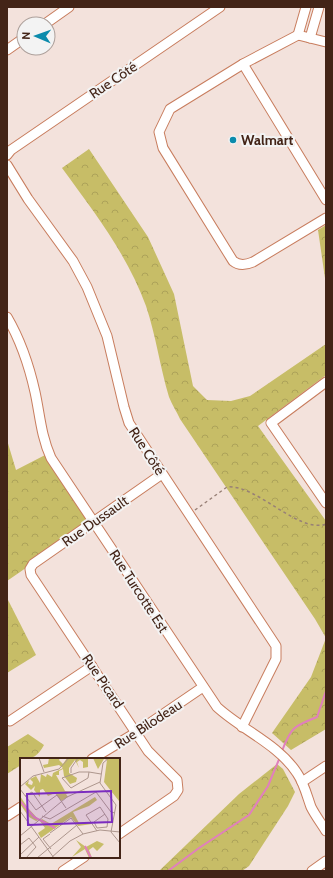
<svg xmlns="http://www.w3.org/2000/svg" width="333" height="878" viewBox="0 0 333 878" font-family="Cabin,sans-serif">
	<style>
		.forest { fill: url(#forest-crowns) }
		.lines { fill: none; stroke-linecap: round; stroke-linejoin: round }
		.stream { stroke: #e17fbd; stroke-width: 2 }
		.minor-casing { stroke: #c87d5e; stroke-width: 11 }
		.path { stroke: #988076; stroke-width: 1.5; stroke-dasharray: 3 3; stroke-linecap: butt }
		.minor { stroke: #fff; stroke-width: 9 }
		.poi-dot { fill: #0b8bac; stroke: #f3f3f3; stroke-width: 1.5 }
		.labels { text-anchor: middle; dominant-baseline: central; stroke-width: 4; stroke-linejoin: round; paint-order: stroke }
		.street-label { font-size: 14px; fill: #432417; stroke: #f3f3f3 }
		.poi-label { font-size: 14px; font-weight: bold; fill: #432417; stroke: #f3f3f3; text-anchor: start }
		.inset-river { fill: none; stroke: #e17fbd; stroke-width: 2 }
		.inset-road { fill: none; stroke: #ad968d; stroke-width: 1 }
		.view { fill: #7b2cbf; fill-opacity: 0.15; stroke: #7b2cbf; stroke-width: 2 }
		.inset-edge { fill: none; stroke: #432417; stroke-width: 2 }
	</style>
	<defs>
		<pattern id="forest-crowns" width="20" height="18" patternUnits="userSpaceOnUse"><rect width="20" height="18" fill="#c7bd67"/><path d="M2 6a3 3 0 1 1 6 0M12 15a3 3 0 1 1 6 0" fill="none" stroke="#aca259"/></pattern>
	</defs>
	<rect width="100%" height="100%" fill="#f3e2dc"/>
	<g class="forest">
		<path d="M89 149 148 237 174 294 193 386 207 400 231 401 250 396 326 344V375L258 426 326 521V729L291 750 272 733 311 677 326 638 315 619 180 419C177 412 172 405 169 397 160 367 156 336 146 306 127 254 94 212 62 168Z"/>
		<polygon points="326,225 326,285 318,230"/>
		<polygon points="7,440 16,470 49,453 94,521 7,581"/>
		<polygon points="7,598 36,655 7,673"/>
		<path d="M28 734 44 745C38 756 33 759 21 759V765L7 774V747Z"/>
		<polygon points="277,764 283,769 295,792 288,806 249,866 242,871 159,871 239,794"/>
	</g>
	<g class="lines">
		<g class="stream">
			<path d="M282 751C291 727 294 726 317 717L326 691"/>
			<polyline points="168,871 199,848 249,815 268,786 280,757"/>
		</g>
		<g class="minor-casing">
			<g id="minor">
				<polyline points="45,24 69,7"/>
				<polyline points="298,35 306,7"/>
				<polyline points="310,38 319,7"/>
				<path d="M326 42 298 35 243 64 170 109 159 132 163 148 233 261C239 266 246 265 253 262L326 218"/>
				<polyline points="7,50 24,38"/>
				<polyline points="243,64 326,200"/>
				<polyline points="7,155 11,150 220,7"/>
				<polyline points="7,165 28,199 73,261 87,287 107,336 124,407 129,423 276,646 276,659 242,727"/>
				<path d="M7 317C21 341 29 365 35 392 40 415 41 436 51 458L217 707C242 730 278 744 297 773 304 783 307 796 311 807 315 815 321 823 326 831"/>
				<polyline points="326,382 271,423 326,503"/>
				<polyline points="10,721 92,666"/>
				<polyline points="92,759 137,732 203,687"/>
				<polyline points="302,782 326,766"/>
				<polyline points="7,816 21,807"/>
				<polyline points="119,834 174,796 178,790 177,780 148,751 31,575 30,569 33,564 162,474"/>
				<polyline points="63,871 84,857"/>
				<polyline points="312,871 326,861"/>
			</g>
		</g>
		<path class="path" d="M195 510 227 487C257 484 298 534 326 524"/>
		<use href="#minor" class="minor"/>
	</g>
	<circle class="poi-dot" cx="233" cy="140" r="4"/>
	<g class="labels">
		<g class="street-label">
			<text transform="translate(113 80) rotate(-34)">Rue Côté</text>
			<text transform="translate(147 451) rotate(57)">Rue Côté</text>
			<text transform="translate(95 521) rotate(-35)">Rue Dussault</text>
			<text transform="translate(139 591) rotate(57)">Rue Turcotte Est</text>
			<text transform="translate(103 681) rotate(56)">Rue Picard</text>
			<text transform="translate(148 724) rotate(-33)">Rue Bilodeau</text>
		</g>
		<g class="poi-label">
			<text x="241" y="140">Walmart</text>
		</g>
	</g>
	<g transform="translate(20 758)">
		<rect width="100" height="100" fill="#f3e2dc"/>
		<path d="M29 0H40L39 2 43 6 47 0H68V9L63 10V4L60 2 57 4 59 10 55 2 49 10V15L57 20 56 24 50 26 44 18 43 11 39 13V17H36L45 33 52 34 46 36 48 39 41 43 35 35 28 38 23 31 20 32V39L14 32 15 28 11 32 5 26 9 22 8 26 12 27 13 24 10 21 16 18 20 25 21 16 26 19 27 16 32 19 33 15 43 10 39 7 24 10 23 7 28 6ZM73 0H100V51L99 43 84 24 87 2 84 1 78 11ZM0 38 8 50 19 62 16 63 9 59 0 46ZM75 39 77 42 69 48 53 54 59 65 70 64 72 66 58 68 51 59 21 80 18 75 25 70 20 63 22 61 31 66ZM56 82 66 89 77 83 84 86 77 93 73 89 69 92 72 100H69L65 91 52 99 61 89Z" fill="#c7bd67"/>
		<path class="inset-river" d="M0 43 14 59 35 70M65 88 71 100"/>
		<path class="inset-road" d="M19 0 24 14M89 0 83 5 80 25 96 47 91 74 100 85M69 14 68 20 51 30 42 20 59 14H69L81 16M51 15V10L58 0M0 29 13 18 39 11 49 0M0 31 16 52 37 37 46 50M5 38 12 34 26 54M0 53 34 100M22 58 30 61 76 34 91 54 95 55M74 64 77 70 87 69 88 61 80 49 66 57 77 73M74 64 85 56M30 75 51 60 63 76M30 76 23 81 31 91M0 78 47 39 80 24M0 87 9 80 16 89 6 100M0 97 19 79M17 100 57 67M31 100 50 83 63 76 80 72 100 74"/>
		<path class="view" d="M91 33 92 64 8 67 7 36Z"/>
		<rect width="100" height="100" class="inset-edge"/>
	</g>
	<rect width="333" height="878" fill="none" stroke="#432417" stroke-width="16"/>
	<g transform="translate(36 36) rotate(272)"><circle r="19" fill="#f3f3f3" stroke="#ada09b"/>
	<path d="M0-3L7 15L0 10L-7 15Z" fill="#0b8bac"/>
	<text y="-6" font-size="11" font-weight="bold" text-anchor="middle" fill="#432417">N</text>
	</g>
</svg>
